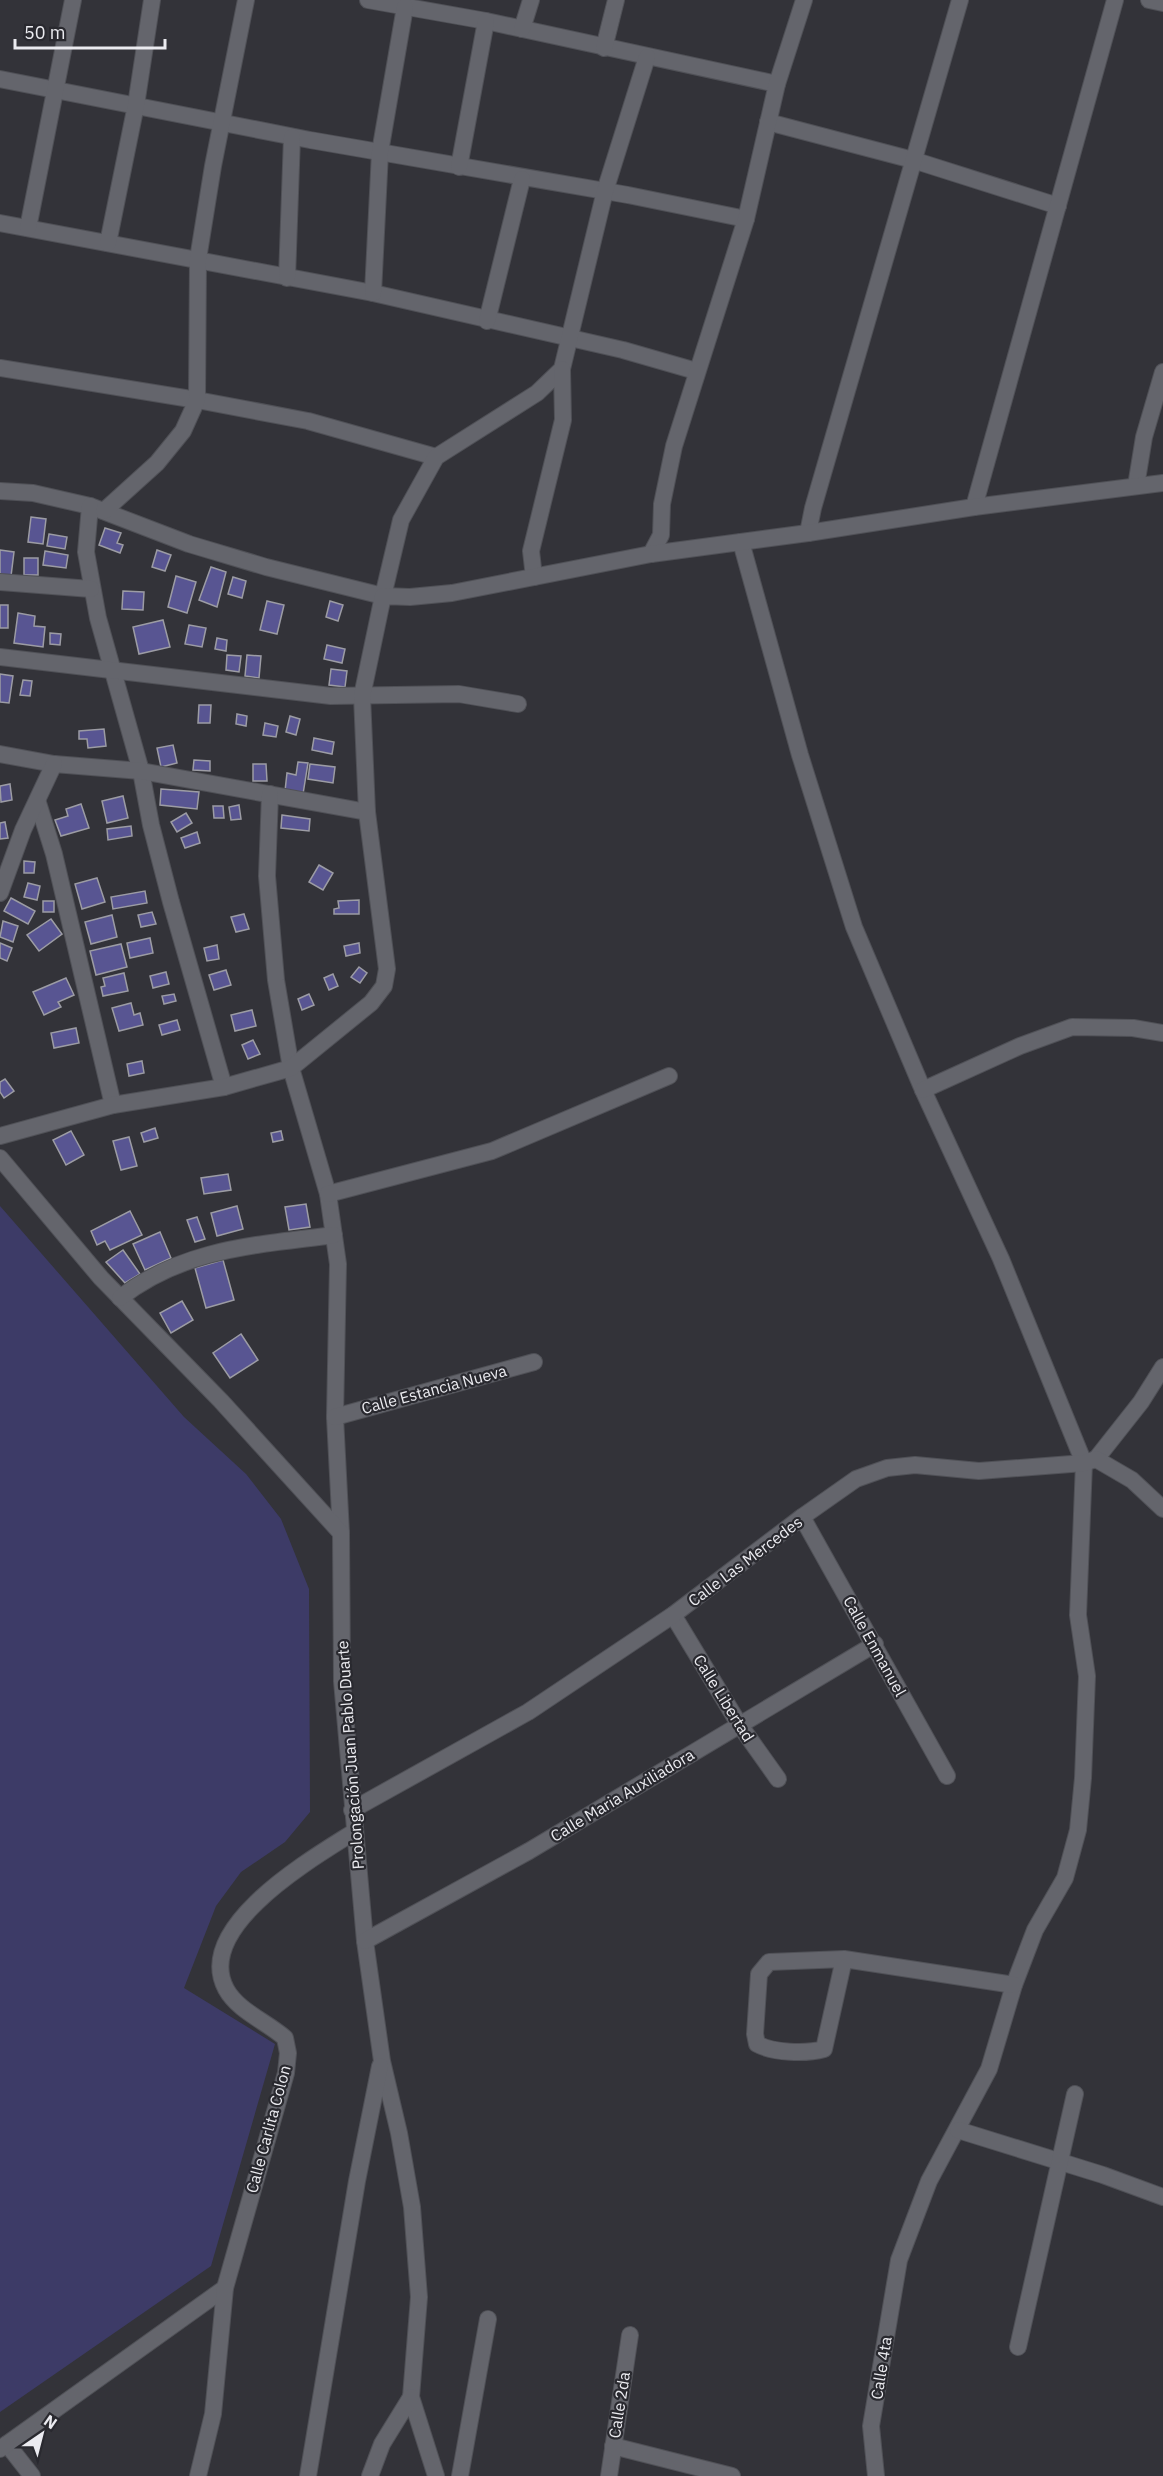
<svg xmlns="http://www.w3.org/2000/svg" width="1163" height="2476" viewBox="0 0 1163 2476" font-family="'IBM Plex Sans',sans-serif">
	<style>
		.green { fill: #3d3b67 }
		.building { fill: #585592; stroke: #9c9ca4; stroke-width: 1.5 }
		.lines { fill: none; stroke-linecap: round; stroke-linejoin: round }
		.minor-casing { stroke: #505157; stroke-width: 18 }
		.minor { stroke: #64656c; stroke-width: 16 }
		.labels { text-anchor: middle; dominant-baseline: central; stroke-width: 4.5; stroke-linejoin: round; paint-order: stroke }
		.street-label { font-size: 16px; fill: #ebebf0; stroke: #29292f }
	</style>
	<rect width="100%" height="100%" fill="#333339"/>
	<polygon class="green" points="0,1206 184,1417 246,1474 281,1519 309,1589 310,1812 285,1842 241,1872 216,1906 184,1988 275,2044 211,2266 0,2412"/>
	<g class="building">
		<polygon points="31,517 46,519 43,544 28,542"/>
		<polygon points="105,528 121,533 117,543 123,545 120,553 99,545"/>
		<polygon points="49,534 67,537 65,549 47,546"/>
		<polygon points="0,550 14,552 11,576 0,574"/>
		<polygon points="157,550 171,555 165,571 152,567"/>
		<polygon points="45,551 68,555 66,568 43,565"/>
		<rect x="24" y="558" width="14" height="17"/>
		<polygon points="211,567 226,572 217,607 199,600"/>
		<polygon points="176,576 196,582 187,613 168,607"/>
		<polygon points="233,577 246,581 242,598 228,594"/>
		<polygon points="123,591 144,592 143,610 122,609"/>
		<polygon points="267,601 284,605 277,634 260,630"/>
		<polygon points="330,601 343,605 338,621 326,617"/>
		<rect x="0" y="605" width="8" height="23"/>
		<polygon points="18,613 35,616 34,626 45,627 43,647 14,643"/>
		<polygon points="163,620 170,647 139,654 133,627"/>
		<polygon points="189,625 206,628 202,647 185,644"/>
		<polygon points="50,633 61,634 60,645 50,644"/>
		<polygon points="217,638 227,640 226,651 215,649"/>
		<polygon points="327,645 345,649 342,663 324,659"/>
		<polygon points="227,655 241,656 239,672 226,670"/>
		<polygon points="247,655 261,656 259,678 245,676"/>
		<polygon points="331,669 347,671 345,687 329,685"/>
		<polygon points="0,674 13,676 9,703 0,702"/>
		<polygon points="23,680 32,681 30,696 20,695"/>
		<polygon points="199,705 211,705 210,723 198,723"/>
		<polygon points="237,714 247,716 246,726 236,724"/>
		<polygon points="290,716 300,719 296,735 286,732"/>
		<polygon points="265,723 278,726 276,737 263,735"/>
		<polygon points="104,729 106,746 88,748 87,739 79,739 79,731"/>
		<polygon points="314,738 334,742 332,754 312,750"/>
		<polygon points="173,745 177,763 161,767 157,748"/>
		<polygon points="194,760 210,761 210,771 193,770"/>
		<polygon points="298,762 308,763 303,794 285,791 287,773 296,775"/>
		<polygon points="253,764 266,764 267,781 253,781"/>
		<polygon points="310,764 335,767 333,783 308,779"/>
		<polygon points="10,784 12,800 1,802 0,786"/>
		<polygon points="161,789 199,792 197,809 160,805"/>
		<polygon points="123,796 128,818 107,823 102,801"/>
		<polygon points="81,804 89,828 61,836 55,820 68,816 66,809"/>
		<polygon points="239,805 241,819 231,820 229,807"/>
		<polygon points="213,806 223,806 224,818 214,818"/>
		<polygon points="186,813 192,823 177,832 171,822"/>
		<polygon points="282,815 310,819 309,831 281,828"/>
		<polygon points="5,822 8,838 0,839 0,823"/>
		<polygon points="131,826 132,836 108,840 107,829"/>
		<polygon points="197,832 200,843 185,848 181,838"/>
		<polygon points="24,861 35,862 34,873 24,873"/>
		<polygon points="319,865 333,873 323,890 309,882"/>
		<polygon points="97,878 105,902 82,909 75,884"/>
		<polygon points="28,883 40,886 37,900 24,897"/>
		<polygon points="145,891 147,903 113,909 111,897"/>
		<polygon points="11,898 35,911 28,924 4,911"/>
		<polygon points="359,900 359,914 334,914 334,909 339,908 338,901"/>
		<rect x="43" y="901" width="11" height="11"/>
		<polygon points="152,912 156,924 141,927 138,915"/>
		<polygon points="244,914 249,929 236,932 231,917"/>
		<polygon points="112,915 117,937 91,944 85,922"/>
		<polygon points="51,919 62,934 39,951 27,935"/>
		<polygon points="3,921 18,926 13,942 0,937"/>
		<polygon points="150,938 153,953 130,958 127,943"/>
		<polygon points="0,943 12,948 7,961 0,958"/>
		<polygon points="359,943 360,953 346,956 344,946"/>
		<polygon points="121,944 127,967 96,975 90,951"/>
		<polygon points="217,945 219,959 207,961 204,948"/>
		<polygon points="359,967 367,973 360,983 351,977"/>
		<polygon points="226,970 231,985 214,990 209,975"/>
		<polygon points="166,972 169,984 153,988 150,976"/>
		<polygon points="124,973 128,991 103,996 101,987 105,986 103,978"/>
		<polygon points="333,974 338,986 329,990 324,978"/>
		<polygon points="66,978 74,995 58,1002 61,1007 44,1015 33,992"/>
		<polygon points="174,994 176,1001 164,1004 162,996"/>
		<polygon points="309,994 314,1005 302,1010 298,999"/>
		<polygon points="131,1003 134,1015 140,1013 143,1025 119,1031 112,1008"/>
		<polygon points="252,1010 256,1026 235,1031 231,1015"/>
		<polygon points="177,1020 180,1030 162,1035 159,1025"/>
		<polygon points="76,1028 79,1043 54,1048 51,1033"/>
		<polygon points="253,1040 260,1054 248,1059 242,1045"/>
		<polygon points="142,1061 144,1073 129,1076 127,1064"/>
		<polygon points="5,1079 14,1091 4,1098 0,1092 0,1082"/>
		<polygon points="155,1128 158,1138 144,1142 141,1133"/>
		<polygon points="71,1131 84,1155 66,1165 53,1140"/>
		<polygon points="281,1131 283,1140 273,1142 271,1133"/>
		<polygon points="129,1137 137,1166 121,1170 113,1141"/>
		<polygon points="228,1174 231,1190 204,1194 201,1178"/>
		<polygon points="306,1204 310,1227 289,1230 285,1207"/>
		<polygon points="237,1206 243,1229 217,1236 211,1213"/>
		<polygon points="130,1211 142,1235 110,1250 105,1241 97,1245 91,1231"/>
		<polygon points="197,1217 205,1239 195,1242 187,1220"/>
		<polygon points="160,1232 171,1258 145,1270 133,1244"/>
		<polygon points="123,1250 140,1274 125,1283 106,1262"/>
		<polygon points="223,1260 234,1300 206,1308 195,1268"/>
		<polygon points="182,1301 193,1320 171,1333 160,1313"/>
		<polygon points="241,1334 258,1360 230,1378 213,1353"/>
	</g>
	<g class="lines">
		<g class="minor-casing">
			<g id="minor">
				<polyline points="368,0 486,21 777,84"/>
				<polyline points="1149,0 1163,3"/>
				<polyline points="522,29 531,0"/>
				<polyline points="604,48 616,0"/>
				<polyline points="0,79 310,140 628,195 746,219"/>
				<polyline points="768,122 913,160 1058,206"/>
				<polyline points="459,167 486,21"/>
				<polyline points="0,223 373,293 623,350 696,371"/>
				<polyline points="28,228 73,0"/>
				<polyline points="108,243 136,105 152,0"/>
				<polyline points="287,278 292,137"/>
				<polyline points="373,293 380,152 405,7"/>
				<polyline points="487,321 522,179"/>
				<polyline points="0,368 197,400 308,421 436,457"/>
				<polyline points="1136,486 1144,437 1163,372"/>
				<polyline points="0,491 33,493 90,506 189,544 266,567 383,596 401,520 436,457 537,393 562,369 605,191 647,57"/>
				<polyline points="90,506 86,552 98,618 141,771 151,825 171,902 224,1087"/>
				<polyline points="974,507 1115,0"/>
				<polyline points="104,511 157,463 183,431 197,400 198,259 213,166 246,0"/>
				<polyline points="808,533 813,508 960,0"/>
				<polyline points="741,542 800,755 854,927 923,1090 1001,1259 1084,1463 1078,1615 1087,1676 1083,1778 1078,1830 1065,1878 1035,1930 1014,1985 989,2069 929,2181 899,2260 871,2426 876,2476"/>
				<polyline points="651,554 661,535 662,504 674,446 746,219 777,84 804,0"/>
				<polyline points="534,577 531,551 563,420 562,369"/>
				<polyline points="0,582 91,589"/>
				<polyline points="0,657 331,696 459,694 518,704"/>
				<polyline points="0,754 54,764 141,771 367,812"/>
				<polyline points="270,794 267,876 276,980 291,1068 328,1194 338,1264 335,1417 341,1533"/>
				<polyline points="38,803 54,854 113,1105"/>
				<polyline points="0,893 23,830 54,764"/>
				<polyline points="923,1090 1020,1046 1072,1027 1133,1028 1163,1033"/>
				<polyline points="0,1136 113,1105 224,1087 291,1068 371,1003 384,986 387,969 367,812 362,696 383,596 410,597 452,593 651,554 808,533 974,507 1163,483"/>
				<polyline points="0,1158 101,1278 221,1401 341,1533 342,1681 365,1941 382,2061 399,2133 412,2207 419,2297 411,2397 436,2476"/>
				<polyline points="328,1194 492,1151 669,1076"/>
				<path d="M120 1298C183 1248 258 1245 334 1235"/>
				<polyline points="335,1417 534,1362"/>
				<polyline points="1096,1459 1141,1402 1163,1367"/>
				<polyline points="802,1517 947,1776"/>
				<polyline points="673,1615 739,1724 778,1779"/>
				<polyline points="352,1810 528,1712 673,1615 802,1517 856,1479 887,1468 915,1465 979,1471 1084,1463 1096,1459 1132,1480 1163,1509"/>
				<polyline points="365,1941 529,1851 875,1644"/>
				<path d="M844 1959 824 2049C806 2054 773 2053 757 2044L755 2034 759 1974 769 1962 844 1959 1014 1985"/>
				<polyline points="958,2130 1103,2175 1163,2197"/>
				<polyline points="1018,2347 1075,2094"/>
				<polyline points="7,2444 32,2476"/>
				<polyline points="613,2446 732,2476"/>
				<polyline points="0,2449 225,2288"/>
				<path d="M198 2476 213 2414 225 2288 286 2073 288 2053 285 2038C267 2022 238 2011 226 1989 193 1927 313 1858 354 1832"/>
				<polyline points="308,2476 357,2181 380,2066"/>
				<polyline points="370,2476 382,2444 411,2397"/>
				<polyline points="460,2476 488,2319"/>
				<polyline points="609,2476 630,2335"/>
			</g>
		</g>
		<use href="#minor" class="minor"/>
	</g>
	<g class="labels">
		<g class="street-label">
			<text transform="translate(434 1389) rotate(-15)">Calle Estancia Nueva</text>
			<text transform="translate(745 1561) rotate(-37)">Calle Las Mercedes</text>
			<text transform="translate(875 1646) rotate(61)">Calle Enmanuel</text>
			<text transform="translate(724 1698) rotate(58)">Calle Libertad</text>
			<text transform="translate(350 1755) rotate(-94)">Prolongación Juan Pablo Duarte</text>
			<text transform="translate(622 1795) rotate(-31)">Calle Maria Auxiliadora</text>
			<text transform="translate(268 2129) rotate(-75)">Calle Carlita Colon</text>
			<text transform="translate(881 2368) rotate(-81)">Calle 4ta</text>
			<text transform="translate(619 2405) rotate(-81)">Calle 2da</text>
		</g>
	</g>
	<g transform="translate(42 2434) rotate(35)" stroke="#29292f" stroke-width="4.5" paint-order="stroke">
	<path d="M0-4.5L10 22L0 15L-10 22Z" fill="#ebebf0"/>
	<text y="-9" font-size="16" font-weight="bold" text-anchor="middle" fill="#ebebf0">N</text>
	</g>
	<path d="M15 39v9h150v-9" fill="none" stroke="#ebebf0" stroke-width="3"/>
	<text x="24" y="39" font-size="18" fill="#ebebf0" stroke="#29292f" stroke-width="4.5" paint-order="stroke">50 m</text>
</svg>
